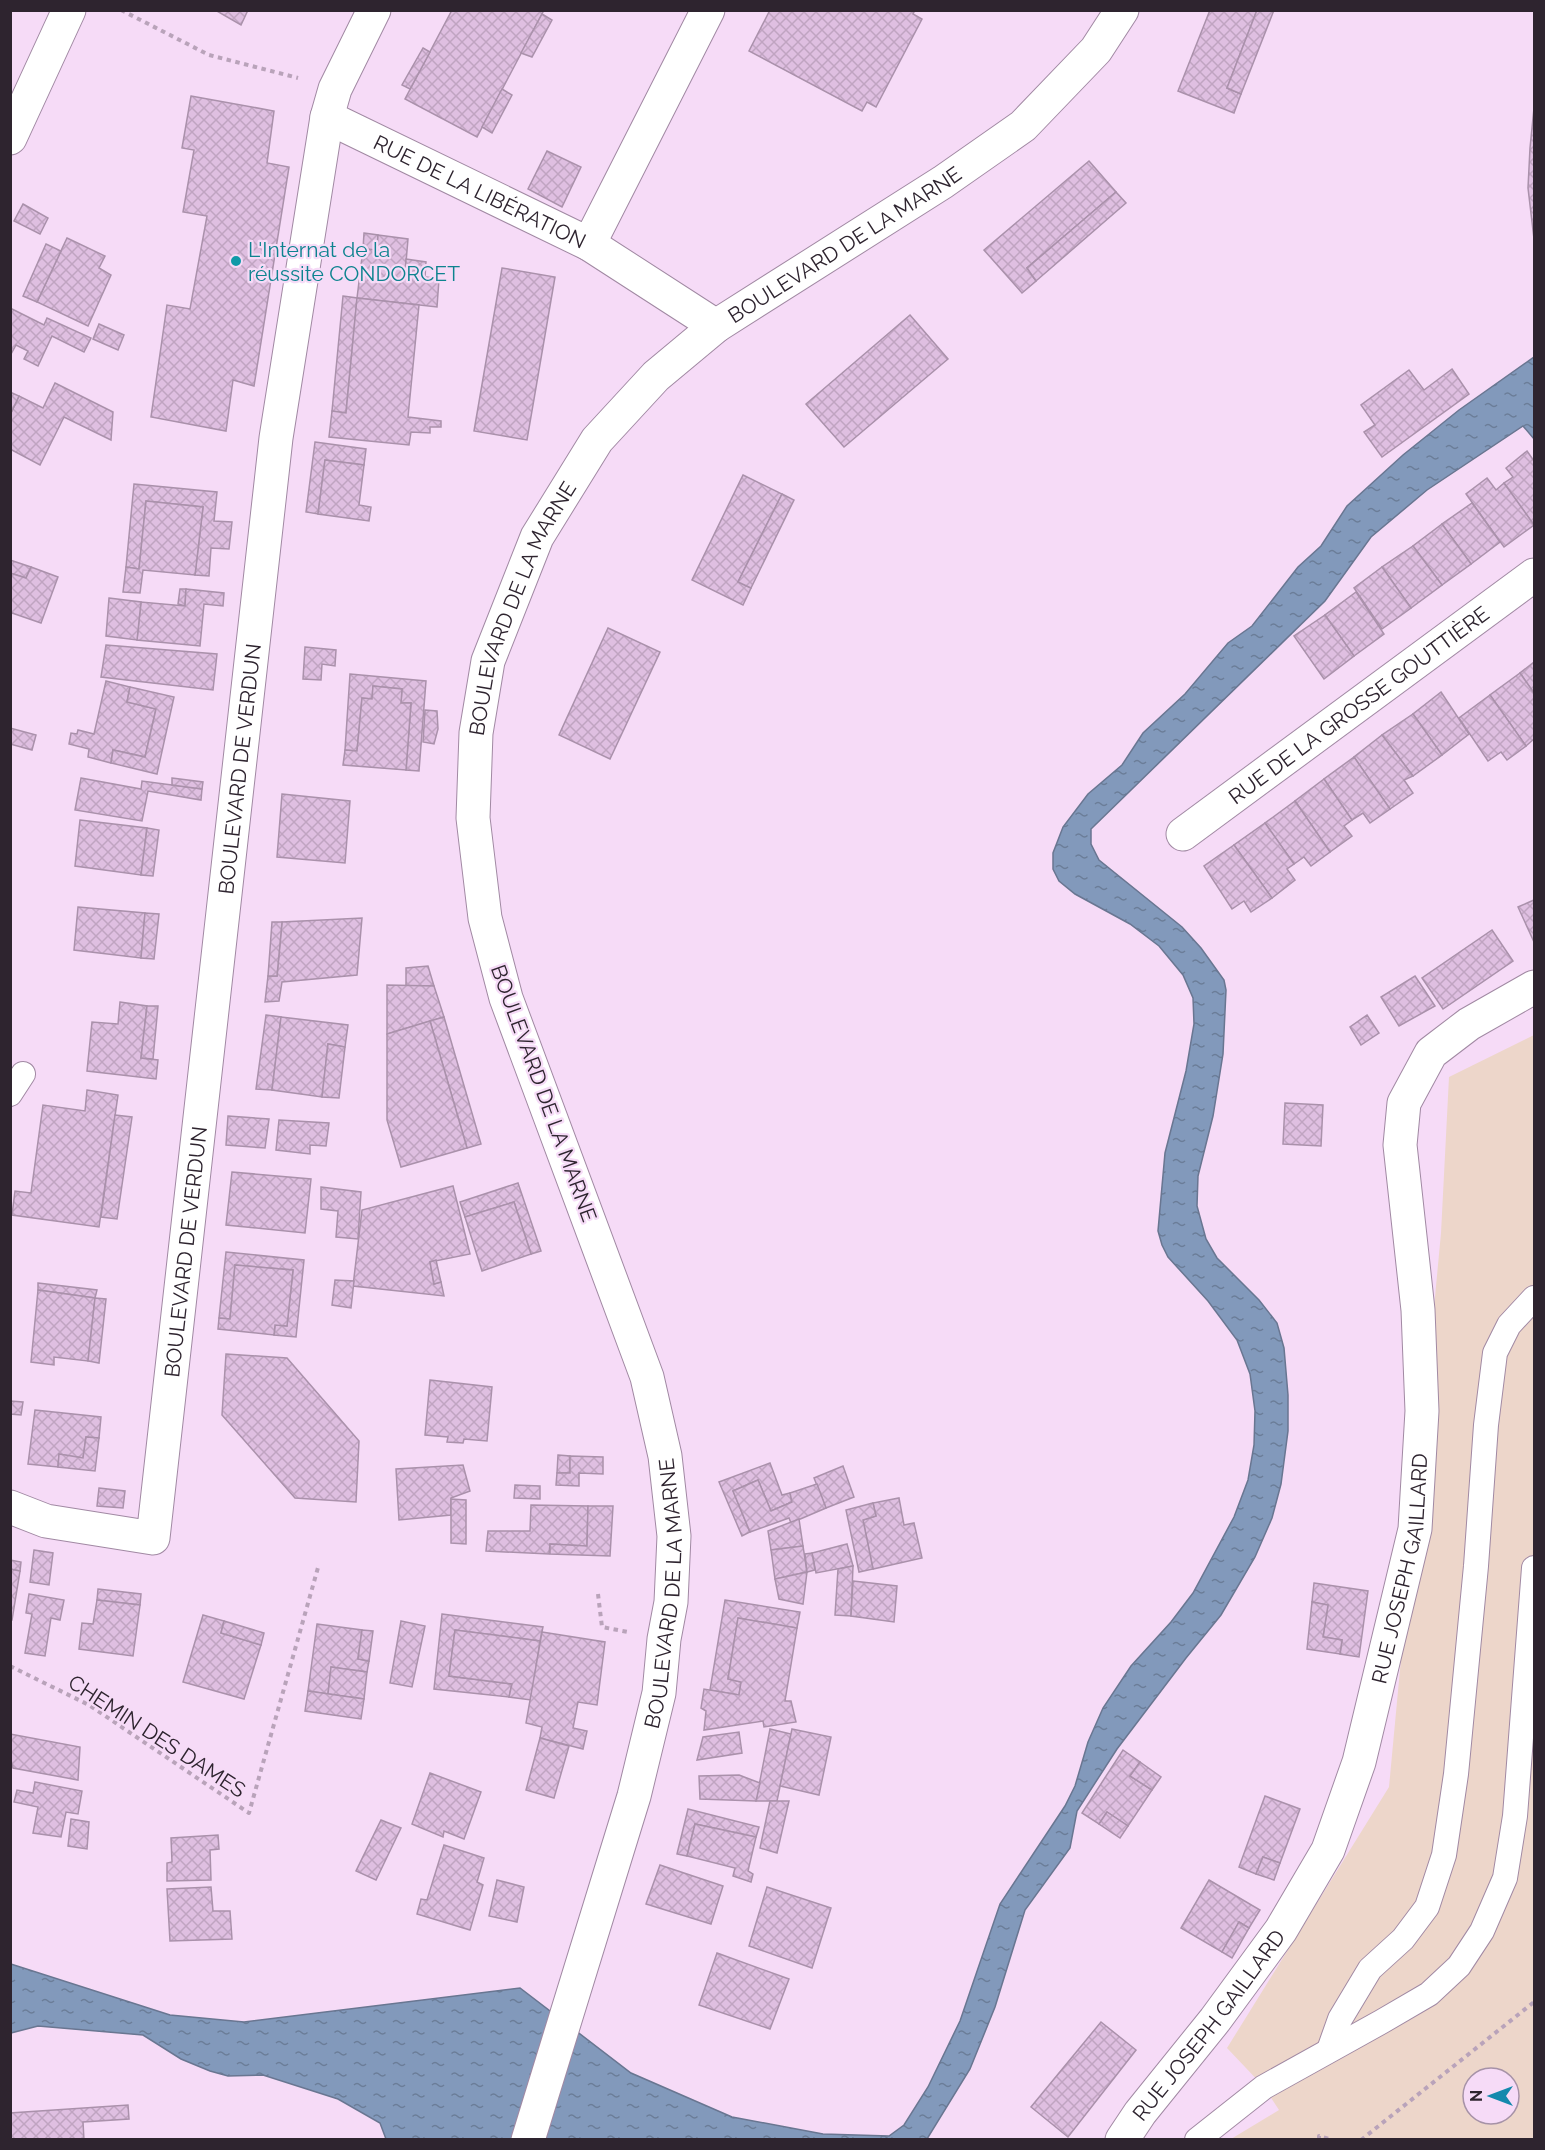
<svg xmlns="http://www.w3.org/2000/svg" width="1545" height="2150" viewBox="0 0 1545 2150" font-family="Raleway,sans-serif">
	<style>
		.education { fill: #edd6ca; fill-rule: evenodd }
		.water { fill: url(#water-ripples); stroke: #697691; stroke-width: 1.5 }
		.building { fill: url(#building-cross-hatch); stroke: #aa91ab; stroke-width: 1.5 }
		.lines { fill: none; stroke-linecap: round; stroke-linejoin: round }
		.lane-casing { stroke: #a189a3; stroke-width: 26 }
		.street-casing { stroke: #a189a3; stroke-width: 35 }
		.secondary-casing { stroke: #a189a3; stroke-width: 35 }
		.primary-casing { stroke: #a189a3; stroke-width: 35 }
		.path { stroke: #b9a3ba; stroke-width: 4; stroke-dasharray: 4.5 4.5; stroke-linecap: butt }
		.lane { stroke: #fff; stroke-width: 24 }
		.street { stroke: #fff; stroke-width: 33 }
		.secondary { stroke: #fff; stroke-width: 33 }
		.primary { stroke: #fff; stroke-width: 33 }
		.culture-dot { fill: #0f9aa8; stroke: #f6dbf7; stroke-width: 2 }
		.labels { text-anchor: middle; dominant-baseline: central; stroke-width: 4.5; stroke-linejoin: round; paint-order: stroke }
		.street-label { font-size: 21px; fill: #2e242f; stroke: #f6dbf7 }
		.culture-label { font-size: 21px; fill: #0d838f; stroke: #f6dbf7; text-anchor: start }
	</style>
	<defs>
		<pattern id="water-ripples" width="26" height="14" patternUnits="userSpaceOnUse" patternTransform="scale(1.5)"><rect width="26" height="14" fill="#8299bb"/><path d="M2 4q2-2 4 0t4 0M15 11q2-2 4 0t4 0" fill="none" stroke="#6b7d98"/></pattern>
		<pattern id="building-cross-hatch" width="8" height="8" patternUnits="userSpaceOnUse" patternTransform="scale(1.5)"><rect width="8" height="8" fill="#dfbfe1"/><path d="M0 0l8 8M0 8l8-8" fill="none" stroke="#c0a4c1"/></pattern>
	</defs>
	<rect width="100%" height="100%" fill="#f6dbf7"/>
	<path class="education" d="M1534 1035V2139H1231L1279 2110 1264 2087 1227 2048 1389 1787 1441 1233 1449 1077ZM1473 2078H1509V2114H1473Z"/>
	<polygon class="water" points="1534,357 1534,439 1523,426 1427,490 1371,537 1325,601 1091,829 1091,844 1099,860 1182,927 1201,948 1224,980 1226,990 1223,1054 1213,1116 1198,1176 1197,1206 1206,1239 1217,1258 1259,1300 1277,1323 1284,1348 1288,1395 1288,1431 1281,1484 1272,1518 1255,1557 1221,1615 1186,1658 1117,1749 1077,1811 1070,1848 1025,1910 995,2007 970,2069 927,2139 386,2139 380,2123 338,2099 263,2075 228,2076 210,2071 181,2059 143,2035 38,2026 11,2033 11,1964 170,2015 244,2022 520,1988 631,2073 732,2117 823,2134 889,2136 904,2125 928,2087 960,2021 1000,1904 1065,1806 1075,1786 1088,1742 1103,1708 1131,1666 1171,1622 1193,1593 1234,1517 1248,1480 1254,1445 1255,1411 1250,1374 1237,1340 1208,1301 1168,1257 1162,1245 1158,1231 1165,1153 1186,1071 1194,1024 1193,998 1183,975 1159,946 1130,924 1075,894 1059,881 1053,869 1053,853 1063,827 1088,794 1122,765 1143,733 1185,694 1228,643 1252,626 1298,567 1321,546 1347,506 1403,455 1459,410"/>
	<g class="building">
		<polygon points="215,10 248,10 241,25"/>
		<polygon points="452,10 544,10 477,137 405,99"/>
		<polygon points="770,10 915,10 913,14 922,19 876,107 867,102 862,111 749,51"/>
		<polygon points="1210,10 1257,10 1227,88 1241,94 1234,113 1178,91"/>
		<polygon points="1257,10 1274,10 1241,94 1227,88"/>
		<polygon points="542,14 552,20 532,57 521,53"/>
		<polygon points="423,48 430,52 410,89 402,85"/>
		<polygon points="502,89 512,95 492,133 482,127"/>
		<polygon points="191,96 274,111 267,163 289,167 254,386 233,380 226,431 151,417 167,305 190,309 207,216 183,212 194,150 182,148"/>
		<polygon points="1534,108 1534,239 1528,188 1530,148"/>
		<polygon points="547,151 581,167 562,207 528,189"/>
		<polygon points="1089,161 1116,192 1027,268 1036,281 1022,293 984,250"/>
		<polygon points="1116,192 1126,203 1036,281 1027,268"/>
		<polygon points="23,204 48,218 40,234 14,221"/>
		<polygon points="364,233 378,235 377,250 363,249"/>
		<polygon points="378,235 408,239 405,274 439,279 437,307 357,298 363,249 377,250"/>
		<polygon points="67,238 105,256 99,268 111,275 88,326 37,302"/>
		<polygon points="46,244 61,251 37,302 23,296"/>
		<polygon points="406,259 426,262 425,277 405,274"/>
		<polygon points="502,268 555,277 527,440 474,431"/>
		<polygon points="343,296 357,298 346,413 332,411"/>
		<polygon points="357,298 419,305 408,417 441,421 441,427 430,427 430,433 411,432 409,445 329,437 332,411 346,413"/>
		<polygon points="10,308 44,325 47,318 91,338 84,352 52,336 38,366 24,359 28,351 16,345 10,356"/>
		<polygon points="910,315 948,359 844,447 806,404"/>
		<polygon points="99,324 124,335 118,350 93,339"/>
		<polygon points="1452,369 1469,394 1382,457 1364,432 1375,425 1361,405 1409,370 1424,390"/>
		<polygon points="55,383 113,412 111,440 64,417 40,465 10,449 10,415 19,396 43,408"/>
		<polygon points="10,392 19,396 10,415"/>
		<polygon points="315,442 366,449 364,465 325,460 318,514 306,512"/>
		<polygon points="1527,451 1534,461 1534,525 1504,483 1513,477 1506,468"/>
		<polygon points="325,460 364,465 359,505 371,507 369,521 318,514"/>
		<polygon points="743,475 782,494 738,582 751,588 743,605 692,580"/>
		<polygon points="1487,478 1496,490 1504,483 1534,525 1504,547 1466,494"/>
		<polygon points="134,484 217,492 214,521 232,522 229,549 211,548 209,576 195,575 203,507 146,501 139,569 126,567"/>
		<polygon points="782,494 794,500 751,588 738,582"/>
		<polygon points="146,501 203,507 195,575 143,570 140,593 123,592 126,567 139,569"/>
		<polygon points="1472,503 1500,542 1471,564 1442,524"/>
		<polygon points="1442,524 1471,564 1442,585 1413,546"/>
		<polygon points="1413,546 1442,585 1411,608 1382,567"/>
		<polygon points="10,560 31,567 26,578 10,573"/>
		<polygon points="31,567 58,577 41,623 12,613 10,617 10,573 26,578"/>
		<polygon points="1382,567 1411,608 1382,629 1354,588"/>
		<polygon points="180,589 186,589 185,606 178,604"/>
		<polygon points="186,589 224,593 223,606 204,604 200,646 137,640 141,602 185,606"/>
		<polygon points="1356,592 1384,634 1354,656 1325,615"/>
		<polygon points="109,598 141,602 137,640 106,636"/>
		<polygon points="1325,615 1354,656 1324,679 1294,636"/>
		<polygon points="608,628 660,652 610,759 559,735"/>
		<polygon points="106,645 217,654 213,690 101,677"/>
		<polygon points="305,647 336,650 335,666 322,664 321,680 303,679"/>
		<polygon points="1534,662 1534,693 1520,673"/>
		<polygon points="1520,673 1534,693 1534,739 1526,746 1490,695"/>
		<polygon points="350,674 426,681 419,771 406,770 411,703 401,703 402,689 373,686 372,699 362,698 357,751 345,750"/>
		<polygon points="106,681 130,687 127,702 156,709 145,757 113,750 111,763 88,757 89,749 69,744 71,733 77,734 78,730 94,734"/>
		<polygon points="373,686 402,689 401,703 411,703 406,770 343,765 345,750 357,751 362,698 372,699"/>
		<polygon points="130,687 174,697 157,774 111,763 113,750 145,757 156,709 127,702"/>
		<polygon points="1441,692 1469,734 1442,755 1413,714"/>
		<polygon points="1490,695 1526,746 1507,760 1501,752 1488,761 1459,718"/>
		<polygon points="425,710 437,711 438,729 434,744 423,742"/>
		<polygon points="1413,714 1442,755 1413,776 1382,735"/>
		<polygon points="10,728 36,735 32,750 10,744"/>
		<polygon points="1382,735 1413,776 1404,780 1413,793 1390,809 1354,757"/>
		<polygon points="1354,757 1390,809 1370,823 1363,813 1352,820 1324,779"/>
		<polygon points="81,778 141,789 142,781 202,789 201,800 148,791 142,821 75,810"/>
		<polygon points="172,778 203,782 202,789 172,785"/>
		<polygon points="1324,779 1352,820 1344,826 1352,836 1330,852 1295,801"/>
		<polygon points="282,794 350,801 345,863 277,857"/>
		<polygon points="1295,801 1330,852 1311,866 1304,857 1294,864 1265,823"/>
		<polygon points="80,820 147,828 141,875 75,866"/>
		<polygon points="1265,823 1294,864 1287,869 1295,880 1272,898 1234,845"/>
		<polygon points="147,828 159,830 153,876 141,875"/>
		<polygon points="1234,845 1272,898 1251,912 1244,901 1232,909 1204,866"/>
		<polygon points="1534,900 1534,942 1518,907"/>
		<polygon points="78,907 145,913 141,958 74,950"/>
		<polygon points="145,913 159,914 154,959 141,958"/>
		<polygon points="362,918 357,975 282,982 279,1001 265,1002 268,976 277,976 282,922"/>
		<polygon points="272,922 282,922 277,976 268,976"/>
		<polygon points="1492,930 1513,961 1443,1009 1422,978"/>
		<polygon points="428,966 434,986 406,986 406,968"/>
		<polygon points="1415,976 1435,1006 1399,1026 1381,997"/>
		<polygon points="387,985 434,986 444,1017 387,1034"/>
		<polygon points="120,1002 147,1006 141,1058 158,1060 156,1079 87,1071 92,1022 118,1024"/>
		<polygon points="147,1006 158,1006 153,1059 141,1058"/>
		<polygon points="266,1015 281,1017 272,1090 256,1089"/>
		<polygon points="1367,1015 1379,1033 1361,1045 1350,1027"/>
		<polygon points="281,1017 348,1025 345,1047 328,1044 322,1097 272,1090"/>
		<polygon points="444,1017 481,1144 467,1148 430,1021"/>
		<polygon points="430,1021 467,1148 401,1167 387,1120 387,1034"/>
		<polygon points="328,1044 345,1047 339,1098 322,1097"/>
		<polygon points="87,1090 118,1095 99,1227 12,1215 15,1191 31,1193 43,1105 85,1111"/>
		<polygon points="1285,1103 1323,1105 1321,1146 1283,1144"/>
		<polygon points="115,1115 132,1117 117,1219 101,1217"/>
		<polygon points="228,1116 269,1119 265,1148 226,1145"/>
		<polygon points="279,1120 329,1123 326,1146 310,1145 310,1154 276,1150"/>
		<polygon points="232,1172 311,1179 305,1233 226,1225"/>
		<polygon points="518,1183 541,1251 531,1254 514,1202 465,1217 460,1202"/>
		<polygon points="453,1186 470,1254 430,1262 434,1284 441,1282 444,1296 353,1286 362,1210"/>
		<polygon points="321,1187 361,1192 358,1239 336,1237 338,1211 321,1209"/>
		<polygon points="514,1202 531,1254 482,1271 465,1217"/>
		<polygon points="226,1252 304,1260 296,1337 274,1335 275,1325 287,1326 293,1270 235,1265 230,1319 219,1318"/>
		<polygon points="436,1260 441,1282 434,1284 430,1262"/>
		<polygon points="235,1265 293,1270 287,1326 275,1325 274,1335 218,1329 219,1318 230,1319"/>
		<polygon points="335,1280 354,1281 351,1308 332,1305"/>
		<polygon points="38,1283 97,1290 95,1298 38,1290"/>
		<polygon points="38,1290 95,1298 88,1361 54,1357 54,1365 31,1362"/>
		<polygon points="95,1298 106,1299 99,1363 88,1361"/>
		<polygon points="226,1354 287,1358 359,1441 356,1502 295,1498 222,1415"/>
		<polygon points="430,1380 492,1387 487,1441 464,1439 463,1443 447,1442 448,1437 425,1435"/>
		<polygon points="10,1401 23,1402 21,1415 10,1414"/>
		<polygon points="35,1410 101,1417 99,1438 86,1437 83,1458 59,1454 58,1467 28,1464"/>
		<polygon points="86,1437 99,1438 95,1471 58,1467 59,1454 83,1458"/>
		<polygon points="558,1455 570,1456 570,1473 557,1473"/>
		<polygon points="570,1456 603,1457 603,1474 579,1473 579,1486 556,1485 557,1473 570,1473"/>
		<polygon points="770,1463 782,1495 790,1493 792,1502 771,1511 758,1480 733,1491 750,1532 742,1536 719,1482"/>
		<polygon points="463,1465 470,1491 451,1498 451,1515 399,1520 396,1469"/>
		<polygon points="843,1466 854,1497 826,1508 814,1478"/>
		<polygon points="758,1480 771,1511 792,1502 790,1493 817,1484 826,1508 791,1523 789,1518 750,1532 733,1491"/>
		<polygon points="515,1485 540,1486 540,1499 514,1498"/>
		<polygon points="99,1488 125,1491 123,1508 97,1506"/>
		<polygon points="899,1498 904,1525 914,1523 922,1558 873,1569 863,1520 876,1516 873,1503"/>
		<polygon points="451,1499 466,1500 466,1544 451,1543"/>
		<polygon points="873,1503 876,1516 863,1520 873,1569 859,1572 846,1510"/>
		<polygon points="531,1505 588,1506 587,1546 550,1544 549,1554 486,1551 488,1531 530,1531"/>
		<polygon points="588,1506 613,1506 610,1556 550,1554 550,1544 587,1546"/>
		<polygon points="799,1519 803,1546 771,1550 768,1531"/>
		<polygon points="847,1544 853,1566 816,1573 812,1553"/>
		<polygon points="803,1546 807,1572 775,1579 771,1550"/>
		<polygon points="34,1550 53,1553 49,1585 30,1582"/>
		<polygon points="812,1553 815,1570 807,1572 805,1554"/>
		<polygon points="10,1560 21,1562 20,1571 10,1569"/>
		<polygon points="853,1566 851,1616 835,1615 838,1569"/>
		<polygon points="10,1569 20,1571 12,1620 10,1620"/>
		<polygon points="807,1572 803,1604 779,1599 775,1579"/>
		<polygon points="853,1581 897,1586 894,1622 851,1616"/>
		<polygon points="1314,1583 1368,1591 1359,1657 1340,1654 1342,1640 1323,1637 1328,1605 1312,1602"/>
		<polygon points="98,1589 141,1594 140,1605 97,1600"/>
		<polygon points="29,1594 64,1600 60,1620 51,1618 45,1656 25,1653 32,1614 26,1613"/>
		<polygon points="97,1600 140,1605 133,1656 79,1649 82,1623 93,1624"/>
		<polygon points="725,1600 800,1612 797,1628 738,1618 728,1679 741,1682 739,1695 710,1690"/>
		<polygon points="1312,1602 1328,1605 1323,1637 1342,1640 1340,1654 1307,1649"/>
		<polygon points="442,1614 543,1627 540,1641 455,1630 449,1676 512,1684 509,1697 434,1689"/>
		<polygon points="203,1615 224,1621 221,1633 261,1645 244,1699 183,1682"/>
		<polygon points="738,1618 797,1628 785,1701 791,1701 796,1722 764,1727 763,1721 704,1730 706,1711 701,1708 704,1689 739,1695 741,1682 728,1679"/>
		<polygon points="224,1621 264,1633 261,1645 221,1633"/>
		<polygon points="401,1621 425,1626 412,1687 390,1683"/>
		<polygon points="317,1624 362,1630 358,1659 369,1661 367,1672 331,1667 328,1694 308,1691"/>
		<polygon points="362,1630 373,1631 369,1661 358,1659"/>
		<polygon points="455,1630 540,1641 531,1700 509,1697 512,1684 449,1676"/>
		<polygon points="542,1632 605,1642 597,1705 578,1702 573,1728 587,1731 583,1749 540,1738 542,1727 526,1723"/>
		<polygon points="331,1667 367,1672 364,1699 328,1694"/>
		<polygon points="308,1691 364,1699 361,1719 305,1711"/>
		<polygon points="770,1729 791,1734 777,1801 756,1801"/>
		<polygon points="792,1729 831,1737 819,1795 780,1786"/>
		<polygon points="739,1732 742,1753 697,1760 703,1737"/>
		<polygon points="10,1734 80,1747 78,1780 13,1768 10,1756"/>
		<polygon points="540,1738 569,1746 554,1798 526,1790"/>
		<polygon points="1123,1750 1140,1762 1130,1776 1152,1790 1128,1826 1107,1812 1099,1824 1082,1813"/>
		<polygon points="1140,1762 1161,1777 1152,1790 1130,1776"/>
		<polygon points="430,1773 481,1792 464,1839 444,1831 443,1837 412,1824"/>
		<polygon points="739,1775 760,1783 756,1801 700,1799 699,1776"/>
		<polygon points="35,1782 82,1791 78,1814 66,1812 61,1837 33,1833 38,1807 14,1802 17,1790 33,1793"/>
		<polygon points="1265,1796 1300,1809 1280,1863 1263,1857 1256,1874 1239,1867"/>
		<polygon points="770,1801 789,1801 777,1853 760,1848"/>
		<polygon points="688,1809 759,1827 756,1837 695,1824 687,1856 677,1854"/>
		<polygon points="1107,1812 1128,1826 1120,1838 1099,1824"/>
		<polygon points="71,1819 89,1822 87,1849 68,1846"/>
		<polygon points="381,1820 401,1828 376,1880 356,1871"/>
		<polygon points="695,1824 756,1837 748,1871 753,1874 751,1882 733,1876 735,1868 687,1856"/>
		<polygon points="218,1835 219,1849 210,1850 211,1880 167,1881 167,1863 172,1862 171,1838"/>
		<polygon points="444,1845 484,1858 477,1882 483,1885 470,1930 417,1914 421,1899 427,1900"/>
		<polygon points="1263,1857 1280,1863 1274,1880 1256,1874"/>
		<polygon points="660,1865 723,1886 711,1924 646,1904"/>
		<polygon points="497,1880 524,1887 517,1922 489,1916"/>
		<polygon points="1209,1880 1260,1910 1249,1928 1239,1922 1222,1952 1181,1928"/>
		<polygon points="211,1887 213,1911 230,1911 232,1939 170,1941 167,1889"/>
		<polygon points="767,1887 831,1908 812,1968 749,1946"/>
		<polygon points="1239,1922 1249,1928 1232,1958 1222,1952"/>
		<polygon points="717,1953 789,1979 770,2029 699,2005"/>
		<polygon points="1101,2022 1136,2050 1068,2137 1031,2107"/>
		<polygon points="128,2105 129,2119 83,2122 84,2140 10,2140 10,2113"/>
	</g>
	<g class="lines">
		<g class="lane-casing">
			<g id="lane">
				<polyline points="10,1094 23,1074"/>
				<polyline points="1329,2050 1340,2019 1370,1969 1403,1939 1427,1907 1444,1855 1456,1774 1476,1566 1486,1425 1495,1353 1509,1325 1534,1298"/>
				<polyline points="1197,2140 1264,2087 1381,2022 1429,1994 1459,1966 1482,1931 1505,1878 1515,1816 1534,1568"/>
			</g>
		</g>
		<g class="street-casing">
			<g id="street">
				<path id="s1" d="M327 117 589 244 708 10"/>
				<polyline points="589,244 716,326"/>
				<path id="s2" d="M1183 834 1534 575"/>
				<path id="s3" d="M1122 2140 1140 2113 1215 2020 1281 1930 1328 1850 1359 1762 1415 1529 1422 1411 1418 1310 1400 1145 1404 1103 1431 1053 1469 1024 1534 987"/>
			</g>
		</g>
		<g class="secondary-casing">
			<g id="secondary">
				<polyline points="10,138 69,10"/>
				<path id="s4" d="M10 1507 46 1521 153 1538 276 438 327 117 335 89 374 10"/>
			</g>
		</g>
		<g class="primary-casing">
			<g id="primary">
				<path id="s5" d="M528 2140 634 1796 659 1693 664 1639 671 1602 674 1536 665 1456 647 1377 506 998 485 918 473 818 476 733 488 661 537 537 597 440 656 376 716 326 943 182 1023 126 1096 50 1122 10"/>
			</g>
		</g>
		<g class="path">
			<polyline points="121,10 209,55 298,78"/>
			<polyline points="598,1594 602,1627 628,1632"/>
			<polyline points="10,1666 89,1705 249,1813 319,1564"/>
			<polyline points="1319,2140 1319,2136 1333,2140"/>
			<polyline points="1361,2140 1534,2002"/>
		</g>
		<use href="#lane" class="lane"/>
		<use href="#street" class="street"/>
		<use href="#secondary" class="secondary"/>
		<use href="#primary" class="primary"/>
	</g>
	<circle class="culture-dot" cx="236" cy="261" r="6"/>
	<g class="labels">
		<g class="street-label">
			<text stroke="none"><textPath href="#s1" startOffset="170">RUE DE LA LIBÉRATION</textPath></text>
			<text stroke="none"><textPath href="#s5" startOffset="2096">BOULEVARD DE LA MARNE</textPath></text>
			<text stroke="none"><textPath href="#s5" startOffset="1592">BOULEVARD DE LA MARNE</textPath></text>
			<text stroke="none"><textPath href="#s2" startOffset="218">RUE DE LA GROSSE GOUTTIÈRE</textPath></text>
			<text stroke="none"><textPath href="#s4" startOffset="921">BOULEVARD DE VERDUN</textPath></text>
			<text transform="translate(544 1093) rotate(70)">BOULEVARD DE LA MARNE</text>
			<text stroke="none"><textPath href="#s4" startOffset="435">BOULEVARD DE VERDUN</textPath></text>
			<text stroke="none"><textPath href="#s3" startOffset="648">RUE JOSEPH GAILLARD</textPath></text>
			<text stroke="none"><textPath href="#s5" startOffset="566">BOULEVARD DE LA MARNE</textPath></text>
			<text transform="translate(157 1736) rotate(33)">CHEMIN DES DAMES</text>
			<text stroke="none"><textPath href="#s3" startOffset="144">RUE JOSEPH GAILLARD</textPath></text>
		</g>
		<g class="culture-label">
			<text x="248" y="249">L'Internat de la<tspan x="248" dy="24">réussite CONDORCET</tspan></text>
		</g>
	</g>
	<rect width="1545" height="2150" fill="none" stroke="#2e242f" stroke-width="24"/>
	<g transform="translate(1491 2096) rotate(270)"><circle r="28" fill="#f6dbf7" stroke="#a692a7" stroke-width="1.5"/>
	<path d="M0-4.5L10 22L0 15L-10 22Z" fill="#1389ad"/>
	<text y="-9" font-size="16" font-weight="bold" text-anchor="middle" fill="#2e242f">N</text>
	</g>
</svg>
